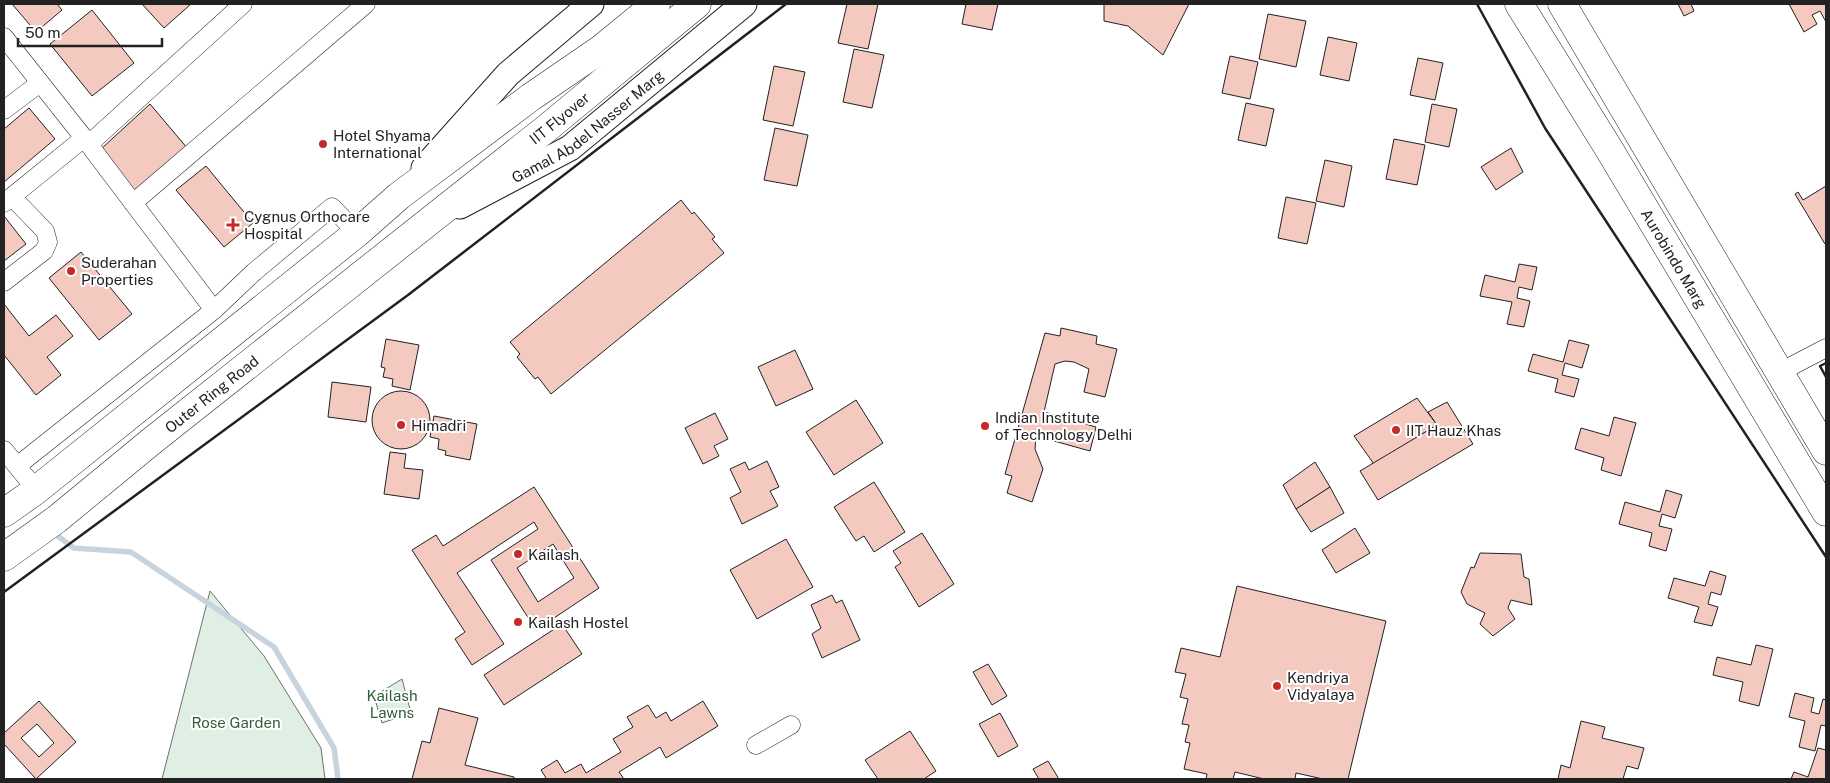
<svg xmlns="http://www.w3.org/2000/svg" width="1830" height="783" viewBox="0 0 1830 783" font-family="'Public Sans',sans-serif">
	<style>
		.green { fill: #e0efe3; stroke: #6f6f6f }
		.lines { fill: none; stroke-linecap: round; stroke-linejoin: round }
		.stream { stroke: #c7d3dd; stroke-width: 5.5 }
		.building { fill: #f3c9c0; stroke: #222; fill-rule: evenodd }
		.street-casing { stroke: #222; stroke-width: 19 }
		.secondary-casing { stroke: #222; stroke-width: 27 }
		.primary-casing { stroke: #222; stroke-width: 29 }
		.highway-casing { stroke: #222; stroke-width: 29 }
		.street { stroke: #fff; stroke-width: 18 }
		.secondary { stroke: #fff; stroke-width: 25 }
		.primary { stroke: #fff; stroke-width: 28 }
		.highway { stroke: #fff; stroke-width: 28 }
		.wall { stroke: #222; stroke-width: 2.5 }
		.poi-dot { fill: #c62828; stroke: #fff; stroke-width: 2 }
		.labels { text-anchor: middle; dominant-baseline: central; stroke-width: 4; stroke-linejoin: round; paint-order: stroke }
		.street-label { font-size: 15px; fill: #222; stroke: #fff }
		.poi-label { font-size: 15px; fill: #222; stroke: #fff; text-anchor: start }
		.park-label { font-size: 15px; fill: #2f5e38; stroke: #fff }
	</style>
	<rect width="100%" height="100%" fill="#fff"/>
	<g class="green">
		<polygon points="210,591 264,656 321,748 325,779 162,779"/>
		<polygon points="402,679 411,713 382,723 374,696"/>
	</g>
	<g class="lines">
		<polyline class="stream" points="55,534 74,548 131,552 274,647 334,748 338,779"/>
	</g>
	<g class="building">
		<polygon points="12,4 57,4 62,10 36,32"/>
		<polygon points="142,4 191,4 164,28"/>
		<polygon points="847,4 878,4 868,49 838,43"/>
		<polygon points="966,4 998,4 992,30 962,24"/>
		<polygon points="1104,4 1189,4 1163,55 1128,26 1104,21"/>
		<polygon points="1678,4 1691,4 1694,11 1684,16"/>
		<polygon points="1789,4 1826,4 1826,22 1820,11 1812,15 1817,24 1804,32"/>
		<polygon points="92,10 134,63 92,96 50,44"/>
		<polygon points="1268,14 1306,21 1296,67 1259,59"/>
		<polygon points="1328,37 1357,43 1349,81 1320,75"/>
		<polygon points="854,49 884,55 872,108 843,102"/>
		<polygon points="1230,56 1258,62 1250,99 1222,93"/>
		<polygon points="1418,58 1443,63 1435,100 1410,95"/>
		<polygon points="774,66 805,72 793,126 763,120"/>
		<polygon points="1246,103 1274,109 1266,146 1238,140"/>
		<polygon points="150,104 188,149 137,195 101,149"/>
		<polygon points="1432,104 1457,109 1449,147 1425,142"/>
		<polygon points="29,108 55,139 4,182 4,129"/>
		<polygon points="775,128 808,135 797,186 764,180"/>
		<polygon points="1394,139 1425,145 1417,185 1386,179"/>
		<polygon points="1511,148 1523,172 1496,190 1481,167"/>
		<polygon points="1325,160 1352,166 1344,207 1316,201"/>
		<polygon points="206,166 253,223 224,247 176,190"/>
		<polygon points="1826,186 1826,244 1825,244 1795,194 1798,192 1803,200"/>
		<polygon points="1286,197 1316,203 1307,244 1278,238"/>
		<polygon points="681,200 692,214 694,212 715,237 712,239 724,253 551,394 538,377 535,379 517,357 520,354 510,342"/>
		<polygon points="4,216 26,244 4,261"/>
		<polygon points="81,252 132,314 99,340 49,278"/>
		<polygon points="1519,264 1537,267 1532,290 1519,287 1517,298 1530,301 1524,327 1507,324 1512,302 1480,296 1485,275 1515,282"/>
		<polygon points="4,304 29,336 56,315 73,336 47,357 61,375 36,395 4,355"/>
		<polygon points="1061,328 1097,336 1096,344 1117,349 1105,397 1084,392 1089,369 1074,362 1065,361 1055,364 1044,412 1096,427 1090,451 1036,436 1035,449 1043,469 1032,502 1007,493 1012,476 1005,474 1045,333 1060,336"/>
		<polygon points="386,339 419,345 410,390 392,386 393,379 383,377 385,368 381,367"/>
		<polygon points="1569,340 1589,345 1582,368 1565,363 1562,375 1579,379 1574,397 1555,392 1558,379 1528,371 1533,354 1563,362"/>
		<polygon points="795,350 813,389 776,406 758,367"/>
		<polygon points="332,382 371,387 366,422 328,417"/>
		<circle cx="401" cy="420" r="29"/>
		<polygon points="1417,398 1437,425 1374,464 1354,436"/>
		<polygon points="856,400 883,443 834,475 806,432"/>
		<polygon points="1447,402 1473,444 1378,500 1360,471 1437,425 1428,412"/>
		<polygon points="715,413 728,439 714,446 719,456 703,464 685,428"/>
		<polygon points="434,416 477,424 470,460 445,455 446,451 438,449 439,439 430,437"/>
		<polygon points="1614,417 1636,423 1621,476 1601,470 1604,458 1575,449 1581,428 1609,436"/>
		<polygon points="390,452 406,454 404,468 423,470 419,499 384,494"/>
		<polygon points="767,461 779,487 770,491 778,506 742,524 730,498 741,492 730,469 745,462 749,470"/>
		<polygon points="1315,462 1330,487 1296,509 1283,485"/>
		<polygon points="874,482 905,532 874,552 864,536 856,541 834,507"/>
		<path d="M534 487 599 588 536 630 491 560 538 529 534 522 457 573 504 644 472 665 455 639 465 632 412 550 436 535 443 546ZM553 544 574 578 538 602 517 568Z"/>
		<polygon points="1330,487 1344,513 1311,532 1296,509"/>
		<polygon points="1666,490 1682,495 1675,518 1662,514 1659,526 1672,529 1666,551 1649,546 1652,533 1619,524 1625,502 1660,512"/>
		<polygon points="1355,528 1370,553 1336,573 1322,550"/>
		<polygon points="922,533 954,584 919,607 895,567 901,563 893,551"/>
		<polygon points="786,539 813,587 757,619 730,570"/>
		<polygon points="1480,553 1521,554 1524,577 1529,579 1532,605 1511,600 1508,608 1515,619 1493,636 1480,624 1485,613 1467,604 1461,592 1471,567 1474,568"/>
		<polygon points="1710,571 1726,576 1721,595 1711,592 1708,604 1718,607 1712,626 1694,622 1699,607 1668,598 1674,578 1705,586"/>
		<polygon points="1237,586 1386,621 1348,779 1323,779 1296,773 1295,779 1264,779 1235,772 1233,779 1206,779 1207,774 1184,769 1190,743 1185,742 1189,725 1182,724 1188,699 1180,697 1186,674 1175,672 1181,648 1220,657"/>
		<polygon points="832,595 836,603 842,600 860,640 822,658 812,634 821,628 811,605"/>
		<polygon points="562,624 582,654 504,705 484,675"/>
		<polygon points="1756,645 1773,649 1759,706 1739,701 1743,682 1713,675 1717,657 1751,665"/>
		<polygon points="988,664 1007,696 992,705 973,672"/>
		<polygon points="1795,693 1814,698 1811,712 1819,714 1823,699 1826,700 1826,726 1821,725 1815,751 1799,747 1805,721 1789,717"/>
		<path d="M39 701 76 742 36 779 4 744V733ZM37 724 54 743 39 757 21 738Z"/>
		<polygon points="703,701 718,726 666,758 660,747 619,772 624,779 545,779 546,778 541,770 557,760 565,773 581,764 586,773 621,752 613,739 633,727 627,717 648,705 656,718 666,712 671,721"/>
		<polygon points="439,708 478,718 465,765 514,777 514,779 412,779 422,741 430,743"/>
		<polygon points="1000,713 1018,746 998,757 979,724"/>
		<polygon points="1581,721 1605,727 1602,738 1644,748 1638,769 1627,766 1623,779 1558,779 1561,765 1570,768"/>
		<polygon points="910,731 936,771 924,779 878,779 865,760"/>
		<polygon points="1818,748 1826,750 1826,779 1791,779 1794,772 1808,777"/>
		<polygon points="1048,761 1059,779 1039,779 1033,769"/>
	</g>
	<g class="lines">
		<g class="street-casing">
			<g id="street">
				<polyline points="4,37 84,138 214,310"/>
				<polyline points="4,110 40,83"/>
				<polyline points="89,144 243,4"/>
				<polyline points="4,203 84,138"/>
				<polyline points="133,203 366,4"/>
				<polyline points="4,282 44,251 48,242 45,231 12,197"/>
				<polyline points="1780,372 1826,348"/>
				<polyline points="4,450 29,481 35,491"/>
				<polyline points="17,466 214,310 254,272 332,207 357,233"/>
				<polyline points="756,745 791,725"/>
			</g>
		</g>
		<g class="secondary-casing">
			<g id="secondary">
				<polyline points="424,168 508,74 591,4"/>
				<path id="s1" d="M460 206 570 148 744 4"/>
			</g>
		</g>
		<g class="primary-casing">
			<g id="primary">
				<polyline points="4,513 35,491 357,233 399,196 531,97 601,49 656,4"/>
				<path id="s2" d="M4 557 57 519 153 440 547 128 697 4"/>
			</g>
		</g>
		<g class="highway-casing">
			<g id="highway">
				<path id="s3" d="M1519 4 1609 149 1826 512"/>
				<polyline points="1562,4 1826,451"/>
			</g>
		</g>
		<use href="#street" class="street"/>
		<use href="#secondary" class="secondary"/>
		<use href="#primary" class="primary"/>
		<use href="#highway" class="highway"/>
		<g class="wall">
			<polyline points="1477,4 1545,128 1826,557"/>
			<polyline points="1826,363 1820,366 1826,377"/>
			<polyline points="4,592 408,295 786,4"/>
		</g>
	</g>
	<g class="poi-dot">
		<circle cx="323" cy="144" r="5"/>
		<path d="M230.5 217.5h5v5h5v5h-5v5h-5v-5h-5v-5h5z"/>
		<circle cx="71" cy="271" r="5"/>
		<circle cx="401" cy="425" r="5"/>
		<circle cx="985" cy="426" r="5"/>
		<circle cx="1396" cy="430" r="5"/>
		<circle cx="518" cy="554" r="5"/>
		<circle cx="518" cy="622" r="5"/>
		<circle cx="1277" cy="686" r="5"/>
	</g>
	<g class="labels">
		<g class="street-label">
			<text stroke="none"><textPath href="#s2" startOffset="708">IIT Flyover</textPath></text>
			<text stroke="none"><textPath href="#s1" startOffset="151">Gamal Abdel Nasser Marg</textPath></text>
			<text stroke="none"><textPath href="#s3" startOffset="298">Aurobindo Marg</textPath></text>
			<text stroke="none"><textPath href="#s2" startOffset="264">Outer Ring Road</textPath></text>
		</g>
		<g class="poi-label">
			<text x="333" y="135">Hotel Shyama<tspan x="333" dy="17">International</tspan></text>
			<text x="244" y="216">Cygnus Orthocare<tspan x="244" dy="17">Hospital</tspan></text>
			<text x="81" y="262">Suderahan<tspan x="81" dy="17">Properties</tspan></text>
			<text x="995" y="417">Indian Institute<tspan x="995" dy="17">of Technology Delhi</tspan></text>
			<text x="411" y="425">Himadri</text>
			<text x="1406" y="430">IIT Hauz Khas</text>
			<text x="528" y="554">Kailash</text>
			<text x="528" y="622">Kailash Hostel</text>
			<text x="1287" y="677">Kendriya<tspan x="1287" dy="17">Vidyalaya</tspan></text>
		</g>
		<g class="park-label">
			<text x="392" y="695">Kailash<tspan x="392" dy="17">Lawns</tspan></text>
			<text x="236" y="722">Rose Garden</text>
		</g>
	</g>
	<rect width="1830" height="783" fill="none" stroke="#222222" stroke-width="10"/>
	<path d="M18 38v8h144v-8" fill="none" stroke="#222222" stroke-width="2.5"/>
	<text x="25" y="38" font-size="15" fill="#222222" stroke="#ffffff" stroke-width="4" paint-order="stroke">50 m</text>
</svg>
